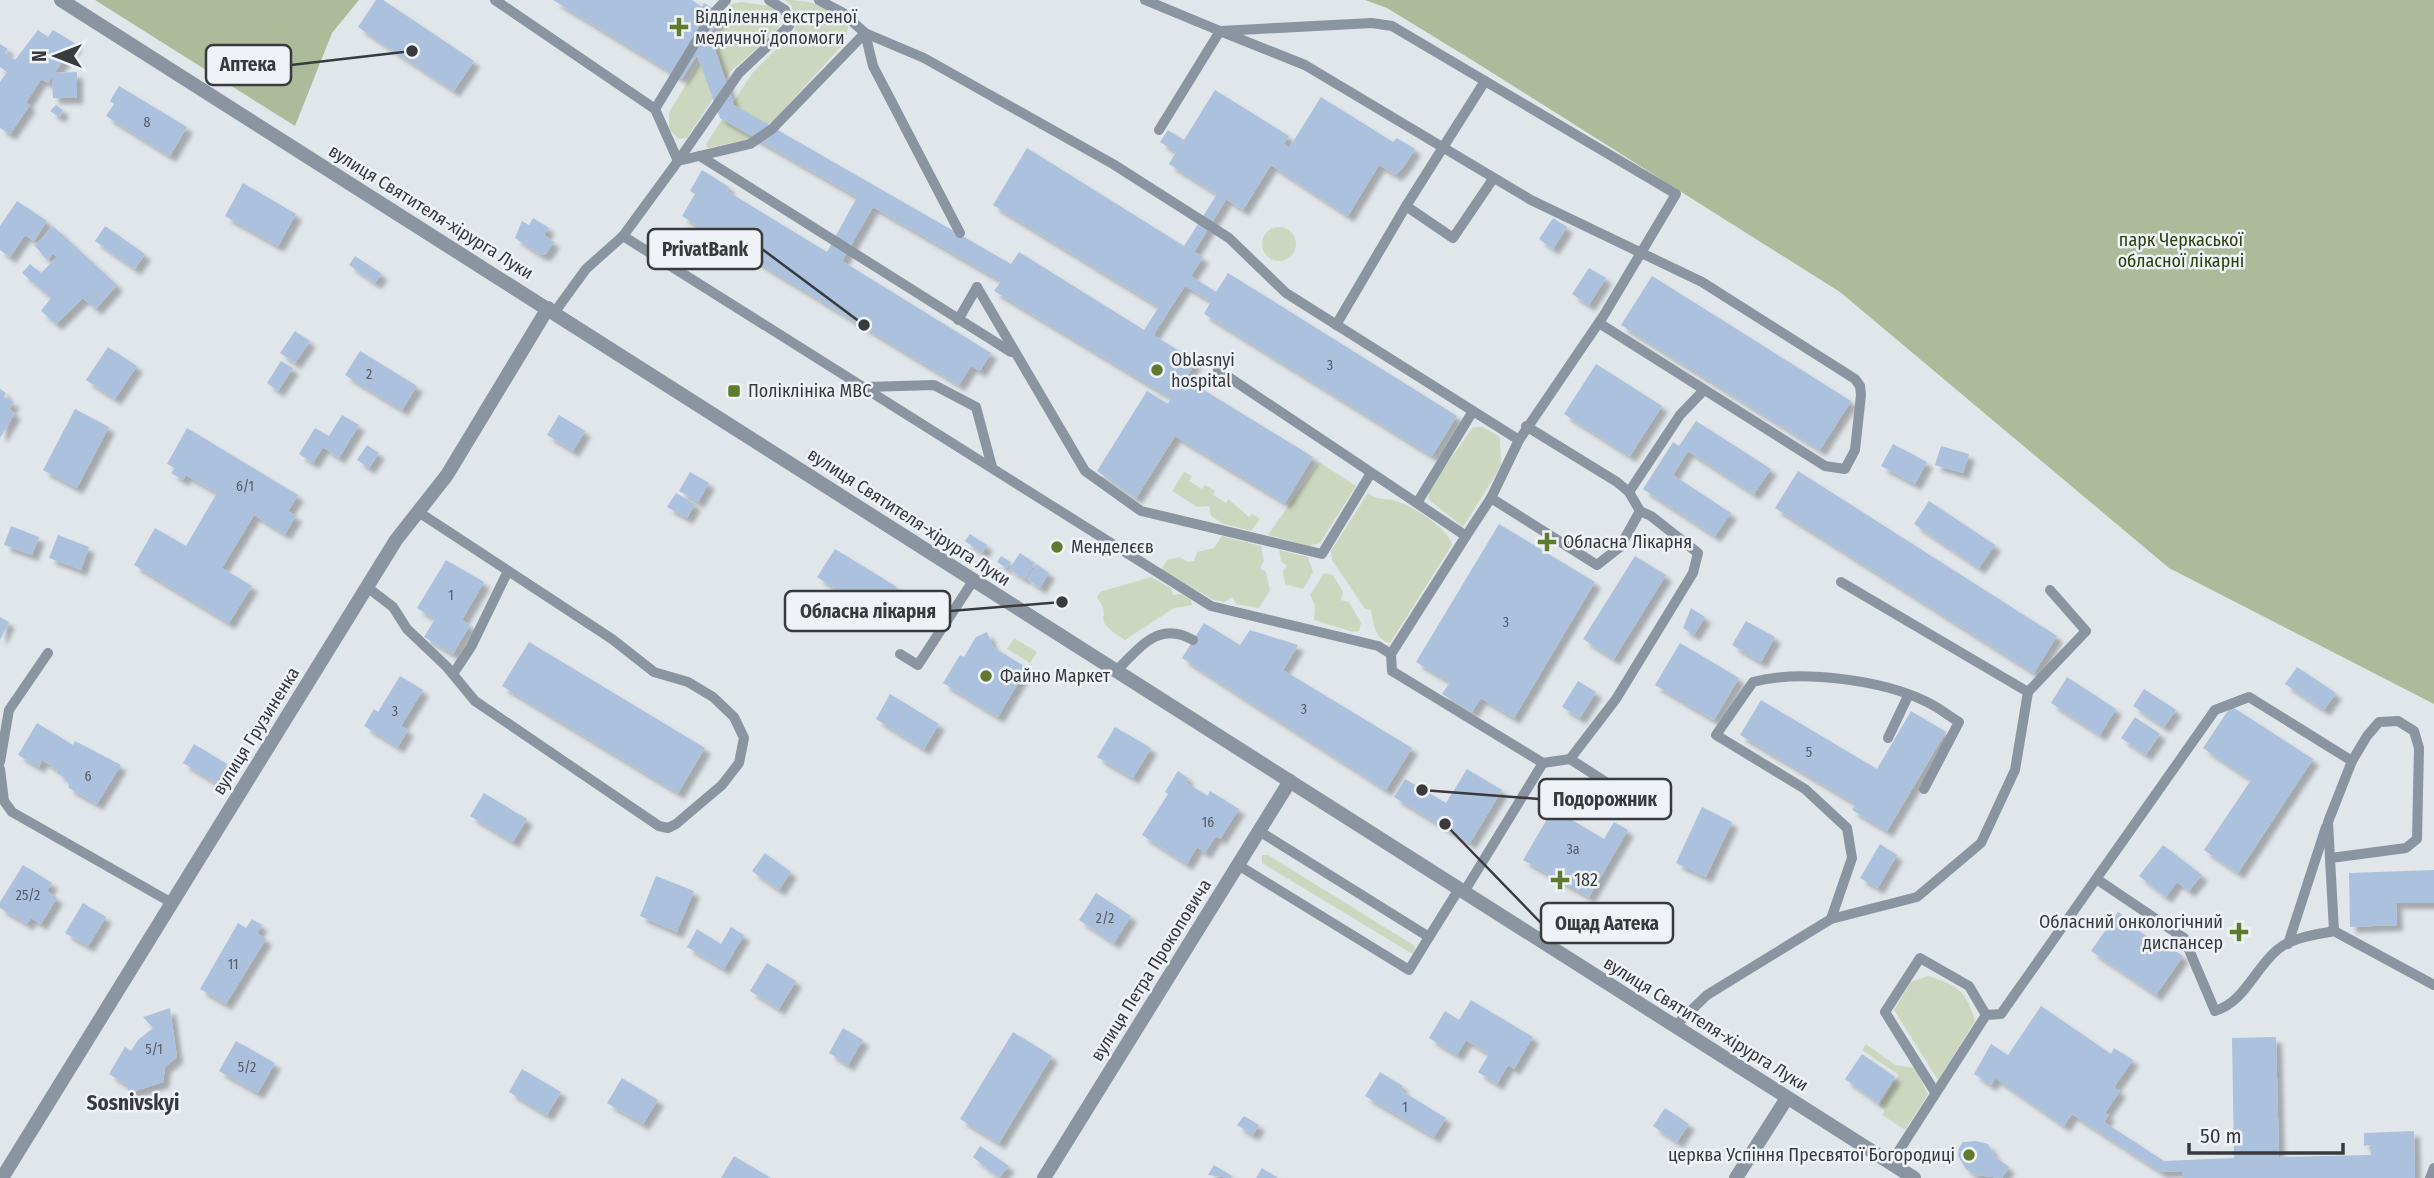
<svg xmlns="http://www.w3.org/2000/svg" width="2434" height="1178" viewBox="0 0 2434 1178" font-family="'Fira Sans Condensed',sans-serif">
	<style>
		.green { fill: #cdd7c0 }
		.forest { fill: #adbb9a }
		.building { fill: #abc1de; filter: url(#shadow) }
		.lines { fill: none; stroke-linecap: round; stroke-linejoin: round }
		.service { stroke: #8b94a1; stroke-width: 10 }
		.minor { stroke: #8b94a1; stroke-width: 14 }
		.tertiary { stroke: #8b94a1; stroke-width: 14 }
		.poi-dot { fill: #607b2f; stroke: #eff3f8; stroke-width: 2.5 }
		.labels { text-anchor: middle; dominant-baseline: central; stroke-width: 5; stroke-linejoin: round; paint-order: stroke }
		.number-label { font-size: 14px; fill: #565c64 }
		.poi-label { font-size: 18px; fill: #393a3c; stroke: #eff3f8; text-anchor: start }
		.street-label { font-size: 18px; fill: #393a3c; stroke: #eff3f8 }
		.park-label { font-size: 18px; fill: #2f400c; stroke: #eff3f8 }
		.quarter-label { font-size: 21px; font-weight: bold; fill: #393a3c; stroke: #eff3f8 }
		.leader { fill: none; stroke: #393a3c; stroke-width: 2.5 }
		.callout-dot { fill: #393a3c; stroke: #eff3f8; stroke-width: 2.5 }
		.callout { fill: #eff3f8; stroke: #393a3c; stroke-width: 2.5 }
		.callout-label { font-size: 19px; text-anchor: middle; font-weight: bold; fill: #393a3c }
	</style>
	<defs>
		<filter id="shadow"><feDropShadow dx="6" dy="6" stdDeviation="2" flood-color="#0004"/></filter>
	</defs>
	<rect width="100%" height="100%" fill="#e1e6eb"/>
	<g class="green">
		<path d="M785 0C806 0 838 5 848 27L845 42 775 119 750 139 708 148 706 144 753 72 795 31 792 6Z"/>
		<path d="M741 2 771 6C782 14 782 21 776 32L731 71 687 138 679 139 669 129V112L723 25 720 22 725 15 723 12 732 4Z"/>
		<circle cx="1279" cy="244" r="17"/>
		<polygon points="1473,427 1483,427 1500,437 1501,466 1463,527 1428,499 1430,488"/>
		<polygon points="1319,462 1356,486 1320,543 1310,546 1268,535"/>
		<polygon points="1184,472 1192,476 1189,481 1202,489 1205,485 1215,491 1213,495 1226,503 1228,499 1249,517 1252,514 1260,519 1251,531 1224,524 1211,516 1209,506 1197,507 1172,491"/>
		<path d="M1368 493C1380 502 1386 497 1399 502 1414 507 1449 529 1452 545L1390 643C1375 640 1373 622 1371 610L1365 609 1332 560 1331 551Z"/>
		<polygon points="1222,536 1261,546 1264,561 1260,568 1266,572 1270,590 1259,608 1236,604 1232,597 1225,602 1214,600 1161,570 1167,560 1180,557 1187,562 1194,561 1197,552 1214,548"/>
		<polygon points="1279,550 1308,557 1313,572 1303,589 1285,584 1283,571 1287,566 1281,561"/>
		<polygon points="1324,573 1333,575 1343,592 1341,600 1349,602 1361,623 1359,631 1353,632 1314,620 1315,605 1310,595"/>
		<path d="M1151 577 1171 588 1173 595 1181 594 1191 600 1192 605 1174 608 1125 640C1087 616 1115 620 1097 598L1100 592Z"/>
		<polygon points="1014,638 1037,652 1030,663 1007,649"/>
		<polygon points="1262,855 1268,855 1415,946 1414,955 1262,863"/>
		<path d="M1928 976C1957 985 1966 990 1975 1021L1938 1080 1894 1010 1911 982Z"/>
		<polygon points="1866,1044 1895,1065 1915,1068 1928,1094 1905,1130 1882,1115 1885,1110 1879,1106 1899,1075 1862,1050"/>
	</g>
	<g class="forest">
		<polygon points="95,0 359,0 332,33 295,126"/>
		<polygon points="1365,0 2434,0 2434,704 2169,568 1840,292 1472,60 1387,8"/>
	</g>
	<g class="building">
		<polygon points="376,0 383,0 474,61 454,91 358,27"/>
		<polygon points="553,0 692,0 702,7 704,3 722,14 710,33 734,105 1011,264 1019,252 1144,330 1159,307 993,205 1027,148 1184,246 1217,194 1169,164 1176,152 1160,142 1168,130 1184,140 1215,90 1289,136 1284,144 1289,148 1321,97 1393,142 1397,138 1415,149 1405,165 1396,175 1379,165 1348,216 1271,165 1243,210 1226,199 1194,252 1203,257 1191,276 1216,292 1228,273 1457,416 1432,456 1204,314 1211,301 1185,286 1153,335 1196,361 1186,379 1313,457 1285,503 1175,436 1136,498 1097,471 1147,391 1168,404 1171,398 994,291 1001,281 873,207 842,261 991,353 980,371 971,366 959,385 682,216 695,194 690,191 702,170 729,187 727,191 827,252 857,197 720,118 697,55 682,79"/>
		<polygon points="38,30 48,37 53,30 76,44 54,73 77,72 77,98 53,98 52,77 48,83 41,79 26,103 30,105 10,134 0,128 0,82 7,72 0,67 0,44 8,49 5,53 15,60"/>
		<polygon points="119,86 187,127 170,156 106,116 114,104 110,101"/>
		<polygon points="56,105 63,110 59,117 50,111"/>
		<polygon points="243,183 296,214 278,246 225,216"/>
		<polygon points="17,201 47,221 34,241 25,235 10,257 0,250 0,226"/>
		<polygon points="533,218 549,228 544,235 554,242 546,254 541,255 515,238 522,221 529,225"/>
		<polygon points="1553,218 1567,227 1553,249 1539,239"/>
		<polygon points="53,226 117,285 96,309 83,298 56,324 41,311 51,298 22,273 30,264 41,273 57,257 53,254 47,260 35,246"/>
		<polygon points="105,226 145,254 135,269 95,241"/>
		<polygon points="355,256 382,274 375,283 349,265"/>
		<polygon points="1589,268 1606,278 1589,305 1572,294"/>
		<polygon points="1652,276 1851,401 1820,450 1621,325"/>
		<polygon points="295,331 310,341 295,363 280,353"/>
		<polygon points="108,347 137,366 115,399 86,380"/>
		<polygon points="360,351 417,386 402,410 345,375"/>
		<polygon points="281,361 293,368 278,391 267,383"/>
		<polygon points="1596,364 1662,406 1630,456 1564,414"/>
		<polygon points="0,389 6,393 4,397 14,402 9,409 15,413 0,438"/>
		<polygon points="75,409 109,427 77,488 43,470"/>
		<polygon points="342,415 359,425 339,458 323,447 313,463 299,454 315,428 329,436"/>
		<polygon points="559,415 585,431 573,451 547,435"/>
		<polygon points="1696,421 1771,469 1754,494 1688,451 1673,475 1731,513 1715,536 1643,489 1673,442 1679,446"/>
		<polygon points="187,428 298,495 288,511 296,516 285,534 254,515 222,568 252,586 229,623 134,565 155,528 186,546 217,493 186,475 183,480 171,473 175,468 167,464"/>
		<polygon points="1893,444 1927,462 1915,484 1881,466"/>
		<polygon points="367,445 379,453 369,468 357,460"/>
		<polygon points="1941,446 1969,454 1963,473 1935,465"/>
		<polygon points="1798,471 2057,636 2034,673 1775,508"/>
		<polygon points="690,472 709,483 698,502 679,491"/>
		<polygon points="676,493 695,504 687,518 667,507"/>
		<polygon points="1929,501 1995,545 1979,568 1914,524"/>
		<polygon points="1499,524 1595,582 1514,718 1481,698 1472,712 1442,694 1450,682 1416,662"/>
		<polygon points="11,526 39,537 32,555 4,545"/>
		<polygon points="970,534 987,545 982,553 965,541"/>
		<polygon points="58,535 89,547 81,570 49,558"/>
		<polygon points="835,549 897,587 880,615 817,577"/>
		<polygon points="1020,553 1035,563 1025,579 1009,569"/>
		<polygon points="1001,556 1011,562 1007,568 997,562"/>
		<polygon points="1635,556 1666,575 1614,659 1583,639"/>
		<polygon points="446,560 484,582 462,620 470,625 453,654 424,637 435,619 417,608"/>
		<polygon points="1036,564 1049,573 1040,588 1027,579"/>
		<polygon points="1691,608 1705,617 1694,635 1683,628"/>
		<polygon points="0,617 9,622 0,640"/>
		<polygon points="1746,621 1775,637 1761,662 1732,645"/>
		<polygon points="1204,623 1240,645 1250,630 1298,645 1283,670 1412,748 1386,790 1182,658"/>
		<polygon points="987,632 993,647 1027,668 998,717 943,683 960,655 964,657 976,637"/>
		<polygon points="529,642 705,748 678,793 502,686"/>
		<polygon points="1680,643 1739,678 1714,720 1655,685"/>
		<polygon points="2297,667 2336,693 2324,710 2285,684"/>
		<polygon points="400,676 423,690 401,726 408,730 398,747 364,726 374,709 378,712"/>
		<polygon points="2067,677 2116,709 2100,735 2051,703"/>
		<polygon points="1578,681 1596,692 1580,718 1562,707"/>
		<polygon points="2144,689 2176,710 2164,727 2133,706"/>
		<polygon points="890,694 939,724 924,749 876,719"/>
		<polygon points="1761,700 1877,769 1911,711 1946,732 1887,831 1852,810 1856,804 1740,735"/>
		<polygon points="2231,706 2313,759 2238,873 2204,850 2251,780 2203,748"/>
		<polygon points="2135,717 2160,734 2146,755 2121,738"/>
		<polygon points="37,723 73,745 75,741 121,765 97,804 69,788 67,779 57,773 58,770 42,760 39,767 18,755"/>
		<polygon points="1115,727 1151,748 1133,778 1097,757"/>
		<polygon points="194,744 227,764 216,783 183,763"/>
		<polygon points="1467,769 1502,790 1470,843 1394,797 1405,779 1446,803"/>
		<polygon points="1178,771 1188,778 1185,782 1208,796 1210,791 1239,809 1220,839 1216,836 1205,853 1197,847 1187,864 1142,835 1168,794 1165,792"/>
		<polygon points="484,793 527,819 513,842 470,816"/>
		<polygon points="1702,807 1732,822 1706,877 1676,863"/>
		<polygon points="1553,809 1604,839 1614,822 1628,830 1589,897 1523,860"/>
		<polygon points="1880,844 1897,855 1878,888 1860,878"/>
		<polygon points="2163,845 2202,875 2189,891 2177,882 2166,897 2139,876"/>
		<polygon points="765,853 791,872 779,890 752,871"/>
		<polygon points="23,865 52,883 47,891 57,898 41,924 31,918 27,924 0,908 0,902"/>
		<polygon points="2434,870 2434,903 2396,903 2397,925 2350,927 2349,873"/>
		<polygon points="656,876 694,891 677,932 640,916"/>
		<polygon points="1096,893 1131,916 1114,943 1079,920"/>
		<polygon points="83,903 106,917 88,946 65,933"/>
		<polygon points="2118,912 2130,920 2127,923 2169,951 2171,948 2183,956 2156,995 2091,951"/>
		<polygon points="252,919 262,925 257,933 266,939 226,1004 200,989 238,923 246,928"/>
		<polygon points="731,927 744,935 724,969 687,947 697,929 721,944"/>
		<polygon points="767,963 796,981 779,1009 750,991"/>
		<polygon points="1471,1000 1533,1037 1514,1069 1508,1065 1497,1084 1478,1072 1489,1054 1466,1040 1457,1055 1429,1038 1445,1011 1459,1020"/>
		<polygon points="2041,1006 2111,1054 2114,1048 2133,1060 2114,1087 2120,1091 2105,1113 2109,1115 2104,1122 2164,1161 2234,1158 2232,1038 2276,1037 2279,1157 2371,1155 2371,1145 2364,1146 2364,1133 2414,1131 2415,1178 2182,1178 2182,1171 2161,1172 2072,1114 2064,1126 1995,1078 1991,1085 1974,1074 1991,1044 2008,1055"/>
		<polygon points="170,1008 177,1057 165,1067 163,1082 129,1093 127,1085 109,1074 125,1047 131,1051 138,1040 153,1028 143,1017"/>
		<polygon points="843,1028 863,1040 848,1065 829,1053"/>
		<polygon points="1013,1032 1052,1056 999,1143 960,1119"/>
		<polygon points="236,1041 275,1063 258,1093 219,1071"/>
		<polygon points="1862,1054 1895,1077 1878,1103 1845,1079"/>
		<polygon points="522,1069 561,1092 547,1115 509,1092"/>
		<polygon points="1380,1072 1403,1086 1400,1090 1446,1118 1434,1137 1365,1096"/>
		<polygon points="622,1078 658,1100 643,1124 607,1103"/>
		<polygon points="1665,1108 1689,1124 1677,1142 1653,1126"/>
		<polygon points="1244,1116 1259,1125 1253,1135 1237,1125"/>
		<polygon points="1976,1141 1988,1144 1995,1157 2009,1167 2002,1178 1976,1175 1966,1169 1958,1156 1959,1148 1963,1142"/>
		<polygon points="980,1146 1009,1166 999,1178 973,1157"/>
		<polygon points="734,1156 771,1178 721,1178"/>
		<polygon points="1214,1165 1232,1176 1231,1178 1208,1175"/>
		<polygon points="1262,1168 1278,1178 1256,1178"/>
	</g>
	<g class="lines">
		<g class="service">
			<polyline points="495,0 655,109"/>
			<polyline points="819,0 843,13 865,33 873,66 960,233"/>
			<polyline points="1145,0 1220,31 1372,23 1392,26 1676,194 1604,315 1519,440"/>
			<polyline points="1485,81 1406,206 1453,238 1493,179"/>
			<polyline points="1159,130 1220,31 1305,65 1531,200 1702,282 1855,379 1860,386 1861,395 1855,450 1845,469 1825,466 1599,323"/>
			<polyline points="700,156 1011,352"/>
			<polyline points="678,161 739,73 789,26 785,10 769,0"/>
			<polyline points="678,161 655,109 713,14 726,0"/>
			<polyline points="623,236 1211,606 1378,646 1391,654"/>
			<polyline points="977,287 1085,471 1141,511 1322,554 1371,473"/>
			<polyline points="554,313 586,269 623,236 678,161 750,144 772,129 865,33 924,58 1113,164 1229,238 1286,293 1519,440 1491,498 1466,536 1218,370"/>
			<polyline points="958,320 977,287"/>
			<polyline points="1336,325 1406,206"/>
			<polyline points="866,387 934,385 976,407 992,467"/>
			<polyline points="1526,426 1617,482 1629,492 1640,511"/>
			<polyline points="1629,492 1680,415 1704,390"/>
			<polyline points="1417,503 1473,411"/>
			<polyline points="1466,536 1391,654 1392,671 1543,763 1570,759 1616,699 1693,573 1698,553 1651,516 1640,511 1620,547 1597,565 1491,498"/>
			<polyline points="367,587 393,607 407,629 446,666 475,701 659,826 668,828 676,824 722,785 739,763 744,738 734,717 713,697 688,682 654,672 612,639 420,513"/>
			<polyline points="900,654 918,665 973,581"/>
			<path d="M1116 671C1140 648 1158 620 1193 640"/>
			<polyline points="453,674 471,647 508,571"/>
			<polyline points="2028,692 2086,631 2050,590"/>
			<polyline points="1888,738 1908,696"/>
			<polyline points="1570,759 1654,813"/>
			<polyline points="0,762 9,710 48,653"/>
			<polyline points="0,769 4,801 12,812 172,903"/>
			<polyline points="1259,831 1429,937 1459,889"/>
			<polyline points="2331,858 2406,848 2417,839 2419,748 2414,731 2398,721 2379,722 2367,736 2352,761"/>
			<polyline points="1238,865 1409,970 1429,937"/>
			<path d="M2098 880 2184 938 2215 1011C2244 1002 2254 970 2277 950 2292 937 2315 935 2334 931L2434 985"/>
			<polyline points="1464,892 1543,763"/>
			<path d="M1831 919 1852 858 1847 828 1805 789 1716 735 1753 682C1800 669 1883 680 1927 702 1938 707 1949 716 1959 722L1924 789"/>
			<polyline points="2288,944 2326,827"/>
			<polyline points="1986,1015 2001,1014 2215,710 2249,697 2352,761 2328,822 2334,931"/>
			<polyline points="1675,1026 1707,995 1831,919 1917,897 1981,843 2015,770 2028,692 1841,582"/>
			<polyline points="1891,1163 1986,1015 1969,986 1920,958 1885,1012 1935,1092"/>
			<polyline points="2430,1178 2434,1168"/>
		</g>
		<g class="minor">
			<polyline points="2,1178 396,540 447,475 548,308"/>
			<polyline points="1044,1178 1290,781"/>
			<polyline points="1736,1178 1787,1098"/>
		</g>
		<polyline class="tertiary" points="61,0 1914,1178"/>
	</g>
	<g class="poi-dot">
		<path d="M675.5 16.5h7v7h7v7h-7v7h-7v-7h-7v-7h7z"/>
		<circle cx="1157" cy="370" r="7"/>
		<rect x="727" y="384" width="14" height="14" rx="3.5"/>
		<path d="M1543.5 531.5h7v7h7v7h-7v7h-7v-7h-7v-7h7z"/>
		<circle cx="1057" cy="547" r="7"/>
		<circle cx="986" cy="676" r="7"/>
		<path d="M1556.5 869.5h7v7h7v7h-7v7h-7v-7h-7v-7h7z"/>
		<path d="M2235.5 921.5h7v7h7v7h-7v7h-7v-7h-7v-7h7z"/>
		<circle cx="1969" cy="1155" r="7"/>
	</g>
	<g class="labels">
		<g class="number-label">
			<text x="147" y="122">8</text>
			<text x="1330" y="365">3</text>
			<text x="369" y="374">2</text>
			<text x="245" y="486">6/1</text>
			<text x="451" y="595">1</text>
			<text x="1506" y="622">3</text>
			<text x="1304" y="709">3</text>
			<text x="395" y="711">3</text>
			<text x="1809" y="752">5</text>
			<text x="88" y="776">6</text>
			<text x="1208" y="822">16</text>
			<text x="1573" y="849">3а</text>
			<text x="28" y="895">25/2</text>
			<text x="1105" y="918">2/2</text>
			<text x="233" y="964">11</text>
			<text x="154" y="1049">5/1</text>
			<text x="247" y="1067">5/2</text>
			<text x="1405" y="1107">1</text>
		</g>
		<g class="poi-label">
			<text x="695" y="17">Відділення екстреної<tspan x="695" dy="21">медичної допомоги</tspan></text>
			<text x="1171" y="360">Oblasnyi<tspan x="1171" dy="21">hospital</tspan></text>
			<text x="748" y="391">Поліклініка МВС</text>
			<text x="1563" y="542">Обласна Лікарня</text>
			<text x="1071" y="547">Менделєєв</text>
			<text x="1000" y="676">Файно Маркет</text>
			<text x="1574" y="880">182</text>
			<text x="2223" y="922" text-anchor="end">Обласний онкологічний<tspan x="2223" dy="21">диспансер</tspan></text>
			<text x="1955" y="1155" text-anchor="end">церква Успіння Пресвятої Богородиці</text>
		</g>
		<g class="street-label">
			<text transform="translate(431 212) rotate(32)">вулиця Святителя-хірурга Луки</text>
			<text transform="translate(909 517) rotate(33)">вулиця Святителя-хірурга Луки</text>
			<text transform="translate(256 731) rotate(-58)">вулиця Грузиненка</text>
			<text transform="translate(1151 970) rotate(-58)">вулиця Петра Прокоповича</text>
			<text transform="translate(1706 1024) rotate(32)">вулиця Святителя-хірурга Луки</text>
		</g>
		<g class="park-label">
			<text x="2181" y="240">парк Черкаської<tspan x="2181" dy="21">обласної лікарні</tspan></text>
		</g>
		<g class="quarter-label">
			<text x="133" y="1103">Sosnivskyi</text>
		</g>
	</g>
	<path class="leader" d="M412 51L291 65M864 325L762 249M1062 602L950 611M1422 790L1539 799M1445 824L1541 923"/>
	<g class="callout-dot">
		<circle cx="412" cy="51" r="7"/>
		<circle cx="864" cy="325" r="7"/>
		<circle cx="1062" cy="602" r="7"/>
		<circle cx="1422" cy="790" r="7"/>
		<circle cx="1445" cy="824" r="7"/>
	</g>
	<g class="callout">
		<rect x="206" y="45" width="85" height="40" rx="7"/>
		<rect x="648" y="229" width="114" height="40" rx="7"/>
		<rect x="785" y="591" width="165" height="40" rx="7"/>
		<rect x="1539" y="779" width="132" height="40" rx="7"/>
		<rect x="1541" y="903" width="132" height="40" rx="7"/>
	</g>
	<g class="callout-label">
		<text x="248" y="71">Аптека</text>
		<text x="705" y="256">PrivatBank</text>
		<text x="868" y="618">Обласна лікарня</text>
		<text x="1605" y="806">Подорожник</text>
		<text x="1607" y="930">Ощад Аатека</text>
	</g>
	<g transform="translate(56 56) rotate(270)" stroke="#eff3f8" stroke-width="5" paint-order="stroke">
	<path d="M0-5L12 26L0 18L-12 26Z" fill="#393a3c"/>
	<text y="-10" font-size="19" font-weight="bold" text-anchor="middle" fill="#393a3c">N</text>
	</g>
	<path d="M2189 1143v10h154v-10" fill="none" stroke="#393a3c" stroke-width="3.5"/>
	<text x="2200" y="1143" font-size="21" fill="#393a3c" stroke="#eff3f8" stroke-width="5" paint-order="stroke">50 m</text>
</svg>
